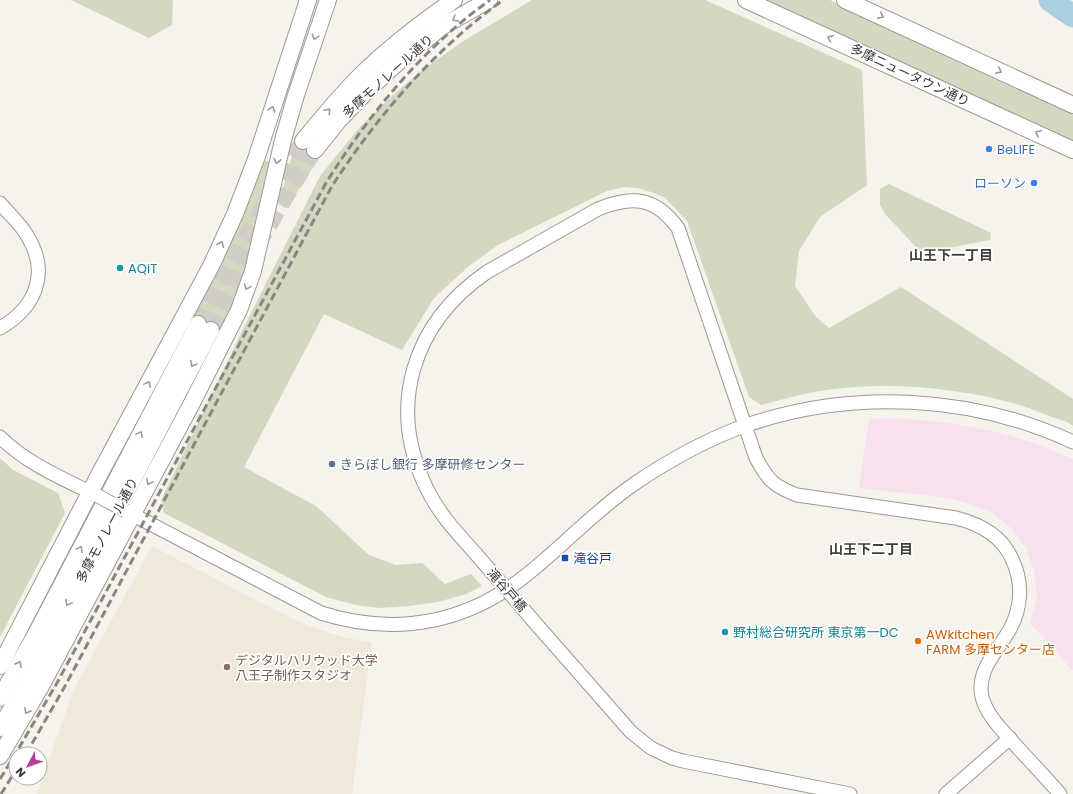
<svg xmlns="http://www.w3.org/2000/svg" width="1073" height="794" viewBox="0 0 1073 794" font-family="Poppins,'Noto Sans JP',sans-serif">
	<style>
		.commercial { fill: #f8e1ee }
		.built { fill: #f0e9db }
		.green { fill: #d3d8c0 }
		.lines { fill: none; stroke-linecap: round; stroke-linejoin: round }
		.river { stroke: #abcee0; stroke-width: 23 }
		.major-tunnel { stroke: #d0cdc7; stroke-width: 16; stroke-dasharray: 16 8; stroke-linecap: butt }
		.minor-casing { stroke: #9c9993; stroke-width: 15 }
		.major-casing { stroke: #9c9993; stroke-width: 18 }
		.minor { stroke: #fff; stroke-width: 13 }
		.major { stroke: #fff; stroke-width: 16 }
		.rail { stroke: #888682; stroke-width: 3; stroke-dasharray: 8 4; stroke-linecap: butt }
		.minor-bridge-casing { stroke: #9c9993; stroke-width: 15; stroke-linecap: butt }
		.minor-bridge { stroke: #fff; stroke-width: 13 }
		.oneway { stroke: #9c9b9a }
		.shop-dot { fill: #3f7fe0; stroke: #fff; stroke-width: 1.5 }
		.culture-dot { fill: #0f9aa8; stroke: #fff; stroke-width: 1.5 }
		.service-dot { fill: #5c6f8a; stroke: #fff; stroke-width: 1.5 }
		.transit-dot { fill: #1a4fb4; stroke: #fff; stroke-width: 1.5 }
		.food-dot { fill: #e8710a; stroke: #fff; stroke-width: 1.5 }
		.education-dot { fill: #8d6e63; stroke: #fff; stroke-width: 1.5 }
		.labels { text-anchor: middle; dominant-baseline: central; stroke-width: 3.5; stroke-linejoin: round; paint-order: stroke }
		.street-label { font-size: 13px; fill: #383734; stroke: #fff }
		.shop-label { font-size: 13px; fill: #366cbe; stroke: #fff; text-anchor: start }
		.culture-label { font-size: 13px; fill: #0d838f; stroke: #fff; text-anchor: start }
		.service-label { font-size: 13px; fill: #4e5e75; stroke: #fff; text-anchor: start }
		.transit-label { font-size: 13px; fill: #164399; stroke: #fff; text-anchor: start }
		.food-label { font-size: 13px; fill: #c56008; stroke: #fff; text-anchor: start }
		.education-label { font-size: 13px; fill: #785e54; stroke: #fff; text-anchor: start }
		.neighbourhood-label { font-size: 14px; font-weight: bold; fill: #43413b; stroke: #fff }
	</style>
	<rect width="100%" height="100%" fill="#f6f2ec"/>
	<polygon class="commercial" points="896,418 950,423 992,431 1035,443 1073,459 1073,671 1030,623 1037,597 1034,571 1026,548 1013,530 993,513 973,505 948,498 859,488 869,419"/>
	<polygon class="built" points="152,546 280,612 311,627 346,638 372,642 352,794 37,794 73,691"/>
	<g class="green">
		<polygon points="71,0 173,0 172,25 149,38"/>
		<path d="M532 0H705L862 70 867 185 820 217 799 251 795 286 816 317 829 328 901 287 1073 399V426L1067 422C1048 416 1029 407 1009 402 945 386 879 381 814 392 796 395 778 401 761 405L749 397 687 221 664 197 651 192 637 188 624 187 607 191 498 245 469 266 434 298 402 350 324 314 244 467 316 506 369 555 396 565 422 563 445 584 471 574 482 586 466 594 438 602 409 606 380 608 356 605 326 597 164 513 161 500 244 327 320 176 360 127 393 95 421 71 465 40Z"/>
		<polygon points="765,0 830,0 1073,114 1073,142"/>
		<polygon points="297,137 321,155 289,205 285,208 279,204"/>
		<polygon points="265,161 269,161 243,276 231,307 218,330 194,318"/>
		<polygon points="889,184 991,233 990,240 927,252 917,248 885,214 880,205 880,189"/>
		<polygon points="0,458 13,470 58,493 65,513 0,637"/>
	</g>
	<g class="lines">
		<polyline class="river" points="1050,0 1073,16"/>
		<g class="major-tunnel">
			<polyline points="198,324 278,180 303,141"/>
			<path d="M211 330C244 269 278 208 315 150"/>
		</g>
		<g class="minor-casing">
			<g id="minor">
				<path d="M0 203C9 214 21 224 28 237 50 274 35 308 0 328"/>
				<path d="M0 437C27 464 64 479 98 496"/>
				<path d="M126 511 321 613C397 637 469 623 530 572 565 544 596 510 634 484 668 461 707 439 747 425 852 389 972 395 1073 442"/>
				<path d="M476 554C458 534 439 514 427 489 386 406 413 323 487 272L598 209C633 195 655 197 678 228L756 458C768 480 773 486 797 495L956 518C980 524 1002 536 1012 559 1023 582 1022 607 1010 629 998 651 976 670 982 697 987 717 1006 734 1019 749 1033 764 1047 779 1060 794"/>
				<polyline points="537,625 631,732 651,748 672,758 683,761 850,794"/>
				<polyline points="946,794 1010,738"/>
			</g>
		</g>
		<g class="major-casing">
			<g id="major">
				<polyline points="746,0 1073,150"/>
				<polyline points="845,0 1073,105"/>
				<path d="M303 141C321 119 339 97 359 77 388 48 421 23 454 0"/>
				<polyline points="315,150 339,120 374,84 397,63 443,26 489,0"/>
				<polyline points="0,666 98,477 211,266 235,214 256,159 308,0"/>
				<polyline points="0,698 36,634 198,324"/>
				<polyline points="0,728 26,684 211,330"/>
				<polyline points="0,756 40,688 192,403 239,310 253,271 283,140 296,95 328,0"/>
			</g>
		</g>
		<use href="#minor" class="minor"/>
		<use href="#major" class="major"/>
		<g class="rail">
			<path d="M26 754 64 688 332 186C379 114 433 51 503 0"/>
			<path d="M0 779 16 753 57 683 326 183C369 114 423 48 490 0"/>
			<polyline points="1,794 16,770"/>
		</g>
		<g class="minor-bridge-casing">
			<g id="minor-bridge">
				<polyline points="98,496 126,511"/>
				<polyline points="476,554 537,625"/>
			</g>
		</g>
		<use href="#minor-bridge" class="minor-bridge"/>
	</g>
	<defs><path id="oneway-chevron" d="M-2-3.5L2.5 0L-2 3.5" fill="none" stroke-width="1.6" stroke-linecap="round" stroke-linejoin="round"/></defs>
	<g class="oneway">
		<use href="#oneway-chevron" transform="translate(881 16) rotate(25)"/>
		<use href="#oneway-chevron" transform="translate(455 19) rotate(149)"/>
		<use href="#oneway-chevron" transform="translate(315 37) rotate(108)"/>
		<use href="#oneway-chevron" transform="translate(830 38) rotate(-156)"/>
		<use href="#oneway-chevron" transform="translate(999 71) rotate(25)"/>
		<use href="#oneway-chevron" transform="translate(272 109) rotate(-72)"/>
		<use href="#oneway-chevron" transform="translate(328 111) rotate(-49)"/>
		<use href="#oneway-chevron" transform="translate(1038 133) rotate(-155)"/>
		<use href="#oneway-chevron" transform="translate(277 161) rotate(104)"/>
		<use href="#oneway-chevron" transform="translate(221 244) rotate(-65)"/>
		<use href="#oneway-chevron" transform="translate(247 287) rotate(110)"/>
		<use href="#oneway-chevron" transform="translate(193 364) rotate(118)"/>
		<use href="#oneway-chevron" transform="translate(148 384) rotate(-62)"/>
		<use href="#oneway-chevron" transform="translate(140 434) rotate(-62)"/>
		<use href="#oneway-chevron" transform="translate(149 482) rotate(118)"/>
		<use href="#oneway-chevron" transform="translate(80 549) rotate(-62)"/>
		<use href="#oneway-chevron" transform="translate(68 603) rotate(118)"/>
		<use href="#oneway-chevron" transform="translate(19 664) rotate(-61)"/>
		<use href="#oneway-chevron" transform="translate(27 711) rotate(120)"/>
	</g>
	<g class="shop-dot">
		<circle cx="989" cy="149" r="4"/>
		<circle cx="1034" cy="183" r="4"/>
	</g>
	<g class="culture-dot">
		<circle cx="120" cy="268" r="4"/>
		<circle cx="725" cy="632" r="4"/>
	</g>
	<circle class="service-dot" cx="332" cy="464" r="4"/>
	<rect class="transit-dot" x="561" y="554" width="8" height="8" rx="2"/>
	<circle class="food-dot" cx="918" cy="641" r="4"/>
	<circle class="education-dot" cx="227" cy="667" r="4"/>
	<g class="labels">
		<g class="street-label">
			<text transform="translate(910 75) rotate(25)">多摩ニュータウン通り</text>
			<text transform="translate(388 76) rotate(-42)">多摩モノレール通り</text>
			<text transform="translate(107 530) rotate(-62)">多摩モノレール通り</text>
			<text transform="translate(507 590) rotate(49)">滝谷戸橋</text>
		</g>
		<g class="shop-label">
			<text x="997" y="149">BeLIFE</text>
			<text x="1026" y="183" text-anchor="end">ローソン</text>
		</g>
		<g class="culture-label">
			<text x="128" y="268">AQiT</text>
			<text x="733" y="632">野村総合研究所 東京第一DC</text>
		</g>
		<g class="service-label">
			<text x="340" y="464">きらぼし銀行 多摩研修センター</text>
		</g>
		<g class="transit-label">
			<text x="573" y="558">滝谷戸</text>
		</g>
		<g class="food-label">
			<text x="926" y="634">AWkitchen<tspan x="926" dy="15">FARM 多摩センター店</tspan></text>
		</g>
		<g class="education-label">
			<text x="235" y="660">デジタルハリウッド大学<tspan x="235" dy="15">八王子制作スタジオ</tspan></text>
		</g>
		<g class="neighbourhood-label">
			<text x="951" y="255">山王下一丁目</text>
			<text x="871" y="549">山王下二丁目</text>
		</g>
	</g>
	<g transform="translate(28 766) rotate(229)"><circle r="19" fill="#ffffff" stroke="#afafae"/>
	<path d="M0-3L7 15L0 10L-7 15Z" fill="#b44098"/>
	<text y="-6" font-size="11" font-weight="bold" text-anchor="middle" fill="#383734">N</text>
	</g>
</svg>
